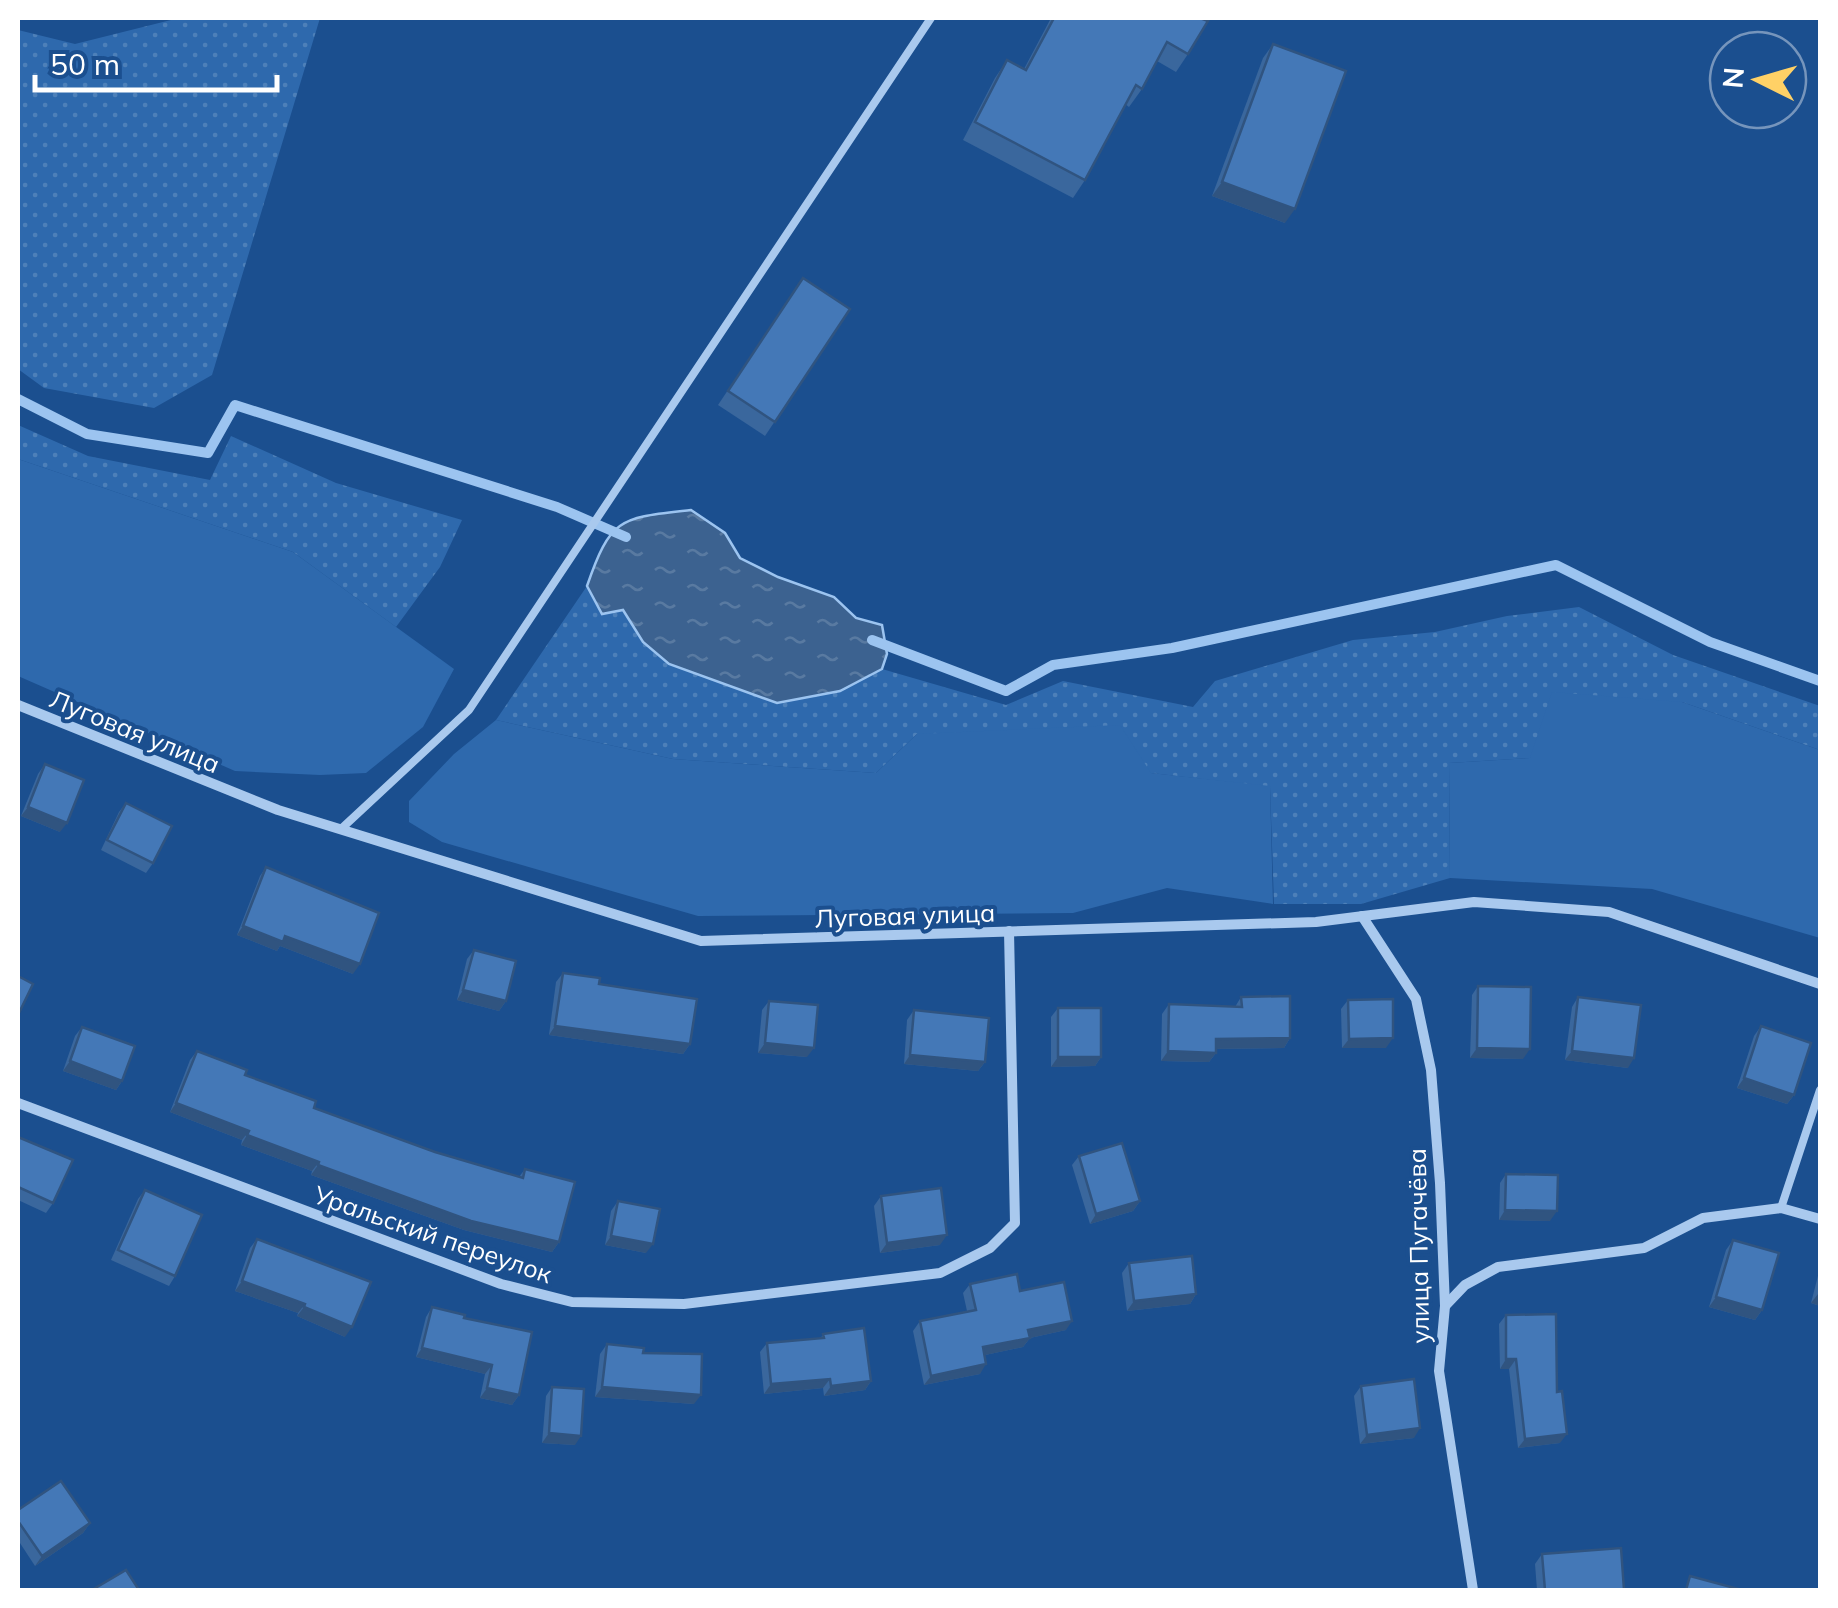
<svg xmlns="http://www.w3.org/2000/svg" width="1838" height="1608" viewBox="0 0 1838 1608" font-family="Mulish,sans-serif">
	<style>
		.grass { fill: url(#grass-dots) }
		.garden { fill: #2e69ad }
		.water { fill: url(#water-ripples); stroke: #9cc4f0; stroke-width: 2.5 }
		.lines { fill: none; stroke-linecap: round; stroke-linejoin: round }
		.stream { stroke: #9cc4f0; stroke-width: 10 }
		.service { stroke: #a9c9ee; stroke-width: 8 }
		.minor { stroke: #a9c9ee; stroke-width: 10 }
		.wall { fill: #3a679d }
		.shaded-wall { fill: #305480 }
		.building { fill: #4478b7; stroke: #305480; stroke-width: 2.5 }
		.labels { text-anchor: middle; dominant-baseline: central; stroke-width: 8; stroke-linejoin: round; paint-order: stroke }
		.street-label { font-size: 25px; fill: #fff; stroke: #1b4f8f }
	</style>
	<defs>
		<pattern id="grass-dots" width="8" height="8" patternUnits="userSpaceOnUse" patternTransform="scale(2.5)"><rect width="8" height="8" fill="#2e69ad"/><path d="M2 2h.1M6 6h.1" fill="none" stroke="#4d80b9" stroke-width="1.8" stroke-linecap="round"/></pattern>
		<pattern id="water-ripples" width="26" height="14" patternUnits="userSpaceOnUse" patternTransform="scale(2.5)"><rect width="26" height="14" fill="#3c6290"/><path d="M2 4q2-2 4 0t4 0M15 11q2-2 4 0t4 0" fill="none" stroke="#597aa1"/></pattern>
	</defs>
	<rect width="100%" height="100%" fill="#1b4f8f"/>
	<g class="grass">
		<polygon points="179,18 320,18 212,375 154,408 44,388 18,369 18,30 75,44"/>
		<polygon points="18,425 88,456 210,480 231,436 336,483 462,520 440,567 396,627 293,552 18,459"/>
		<polygon points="587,586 602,614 623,610 643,642 669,664 713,678 839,691 882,669 1006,705 1063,681 1193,707 1215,681 1353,640 1435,632 1507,616 1579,607 1673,655 1820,706 1820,750 1682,702 1530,758 1449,763 1450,878 1361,904 1274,904 1270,787 1151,773 917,734 876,773 673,759 496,720"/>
	</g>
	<g class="garden">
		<polygon points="18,459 293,552 454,669 423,727 366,773 320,775 235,771 18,676"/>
		<polygon points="1552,692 1682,702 1820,750 1820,938 1652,889 1450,878 1449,763 1530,758"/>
		<polygon points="496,720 673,759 876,773 917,734 1120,725 1151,773 1270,786 1273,904 1167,888 1073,913 698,916 442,842 409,822 409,801 454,754"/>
	</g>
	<path class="water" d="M691 510 725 533 740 558 778 577 834 597 856 618 882 625 887 654 882 669 840 691 777 703 669 664 643 642 623 610 602 614 587 586C611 516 621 518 691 510Z"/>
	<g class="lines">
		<g class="stream">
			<polyline points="18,399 87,434 208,453 235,405 557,507 626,537"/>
			<polyline points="872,640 1006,691 1053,665 1172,648 1556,565 1710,642 1820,681"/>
		</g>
		<g class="service">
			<polyline points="341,829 469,710 931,18"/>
			<polyline points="1781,1208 1820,1090"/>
		</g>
		<g class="minor">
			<polyline points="18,705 278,810 701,941 1316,922 1474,902 1609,912 1820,984"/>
			<polyline points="1362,916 1416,999 1431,1070 1440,1183 1445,1306 1439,1371 1473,1590"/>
			<polyline points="18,1103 501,1284 572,1302 684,1304 940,1273 990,1248 1015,1223 1009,931"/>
			<polyline points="1445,1306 1465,1285 1498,1267 1644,1248 1703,1218 1781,1208 1820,1219"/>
		</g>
	</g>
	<g class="wall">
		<polygon points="1051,18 1200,18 1188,54 1176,72 1157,61 1142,89 1129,107 1125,104 1085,180 1073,198 963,140 995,78 1007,60 1024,69"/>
		<polygon points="1273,44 1285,223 1212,196 1263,58"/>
		<polygon points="803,278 850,309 765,436 718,405"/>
		<polygon points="45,764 60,832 21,816 38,774"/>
		<polygon points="126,803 153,863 146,873 101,850 119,812"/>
		<polygon points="266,867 353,974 280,946 277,951 237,935 260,876"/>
		<polygon points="474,950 506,1001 499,1011 457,1000 467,959"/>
		<polygon points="563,973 599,984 690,1044 683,1054 549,1035 556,982"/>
		<polygon points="1478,986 1523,1059 1470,1058 1472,995"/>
		<polygon points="1241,997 1290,1038 1284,1048 1216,1049 1216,1053 1209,1062 1161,1061 1162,1014 1169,1004 1235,1007"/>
		<polygon points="1578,997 1628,1068 1565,1060 1572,1007"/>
		<polygon points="1348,1000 1386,1048 1342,1048 1341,1009"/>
		<polygon points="769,1001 807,1057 758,1053 762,1010"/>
		<polygon points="1058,1008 1101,1057 1095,1066 1051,1067 1051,1017"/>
		<polygon points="914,1010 985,1062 978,1071 904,1064 907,1020"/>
		<polygon points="1761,1026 1794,1095 1787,1104 1737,1088 1754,1036"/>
		<polygon points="82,1027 122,1081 116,1090 63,1071 75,1036"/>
		<polygon points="197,1051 314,1108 435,1152 519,1177 525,1169 559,1242 552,1252 464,1230 311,1175 312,1171 241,1145 242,1140 170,1112 190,1060"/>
		<polygon points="18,1137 53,1203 46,1213 18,1200"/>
		<polygon points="1079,1156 1140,1201 1133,1211 1090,1224 1072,1165"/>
		<polygon points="1506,1174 1550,1221 1499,1220 1500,1183"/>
		<polygon points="145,1190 175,1276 169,1286 111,1260 138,1199"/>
		<polygon points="881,1196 940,1245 880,1253 874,1206"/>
		<polygon points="618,1201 646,1253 605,1245 611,1211"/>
		<polygon points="257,1239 345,1337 297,1316 298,1313 235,1291 250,1248"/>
		<polygon points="1733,1240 1762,1310 1755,1320 1709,1307 1726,1250"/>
		<polygon points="1129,1263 1196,1294 1190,1304 1127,1311 1122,1273"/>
		<polygon points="1820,1268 1820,1306 1811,1303"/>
		<polygon points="970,1284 1020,1291 1066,1330 1030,1338 1023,1347 985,1355 980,1374 924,1385 913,1331 920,1321 967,1311 963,1293"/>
		<polygon points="432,1307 464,1318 519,1395 512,1405 480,1398 485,1374 416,1357 426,1317"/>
		<polygon points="1506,1315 1557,1392 1560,1443 1518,1448 1509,1369 1500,1369 1499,1324"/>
		<polygon points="823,1334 871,1381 865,1390 824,1396 823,1388 764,1394 760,1352 767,1343 821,1338"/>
		<polygon points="607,1344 643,1353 694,1404 595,1397 600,1354"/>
		<polygon points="1361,1386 1414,1438 1360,1444 1354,1396"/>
		<polygon points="552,1387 575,1445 542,1443 546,1396"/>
		<polygon points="18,1510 90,1523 83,1533 35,1566 18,1540"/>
		<polygon points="1542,1554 1624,1590 1537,1590 1535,1564"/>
	</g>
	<g class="shaded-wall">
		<polygon points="1222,182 1295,209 1285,223 1212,196"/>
		<polygon points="28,807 67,823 60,832 21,816"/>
		<polygon points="243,926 285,936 360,964 353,974 280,946 277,951 237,935"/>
		<polygon points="463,990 506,1001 499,1011 457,1000"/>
		<polygon points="555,1026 690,1044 683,1054 549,1035"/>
		<polygon points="1290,1038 1284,1048 1210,1049 1216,1039"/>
		<polygon points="1393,1038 1386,1048 1342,1048 1349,1039"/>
		<polygon points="765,1043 814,1048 807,1057 758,1053"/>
		<polygon points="1477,1048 1530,1049 1523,1059 1470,1058"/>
		<polygon points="1168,1051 1216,1053 1209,1062 1161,1061"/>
		<polygon points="1572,1051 1634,1058 1628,1068 1565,1060"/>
		<polygon points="910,1055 985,1062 978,1071 904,1064"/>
		<polygon points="1058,1057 1101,1057 1095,1066 1051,1067"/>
		<polygon points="70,1061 122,1081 116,1090 63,1071"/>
		<polygon points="1744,1078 1794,1095 1787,1104 1737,1088"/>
		<polygon points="176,1103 249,1131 242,1140 170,1112"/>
		<polygon points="247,1135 319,1162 312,1171 241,1145"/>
		<polygon points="318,1165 559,1242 552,1252 464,1230 311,1175"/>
		<polygon points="1140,1201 1133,1211 1090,1224 1096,1214"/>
		<polygon points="1505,1210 1557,1211 1550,1221 1499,1220"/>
		<polygon points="947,1235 940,1245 880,1253 887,1243"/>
		<polygon points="611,1236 653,1244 646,1253 605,1245"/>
		<polygon points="242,1281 305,1304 298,1313 235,1291"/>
		<polygon points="1196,1294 1190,1304 1127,1311 1134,1301"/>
		<polygon points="1818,1294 1820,1294 1820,1306 1811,1303"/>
		<polygon points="1716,1297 1762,1310 1755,1320 1709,1307"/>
		<polygon points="304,1307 352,1327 345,1337 297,1316"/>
		<polygon points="1072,1321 1066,1330 1030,1338 1023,1347 976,1357 983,1347 1028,1330"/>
		<polygon points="422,1348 492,1365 485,1374 416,1357"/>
		<polygon points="1506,1359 1516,1359 1509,1369 1500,1369"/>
		<polygon points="986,1364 980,1374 924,1385 931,1376"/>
		<polygon points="830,1379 823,1388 764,1394 771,1384"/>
		<polygon points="871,1381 865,1390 824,1396 831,1386"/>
		<polygon points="602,1387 701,1395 694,1404 595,1397"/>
		<polygon points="487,1388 519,1395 512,1405 480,1398"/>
		<polygon points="1420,1428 1414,1438 1360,1444 1367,1435"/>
		<polygon points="549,1433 581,1436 575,1445 542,1443"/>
		<polygon points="1567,1434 1560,1443 1518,1448 1525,1439"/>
		<polygon points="90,1523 83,1533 35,1566 42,1556"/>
	</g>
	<g class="building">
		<polygon points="1054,18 1200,18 1208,21 1188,54 1167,42 1142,89 1136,85 1085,180 975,122 1007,60 1026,70"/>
		<polygon points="1273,44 1346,71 1295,209 1222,182"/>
		<polygon points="803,278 850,309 775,422 728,391"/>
		<polygon points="45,764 84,780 67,823 28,807"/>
		<polygon points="126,803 172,826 153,863 107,840"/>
		<polygon points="266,867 379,913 360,964 285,936 283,942 243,926"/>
		<polygon points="474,950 516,961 506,1001 463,990"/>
		<polygon points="563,973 600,978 599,984 697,999 690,1044 555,1026"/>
		<polygon points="18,976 33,984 18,1015"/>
		<polygon points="1478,986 1531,987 1530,1049 1477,1048"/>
		<polygon points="1290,996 1290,1038 1216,1039 1216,1053 1168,1051 1169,1004 1242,1007 1241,997"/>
		<polygon points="1578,997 1641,1005 1634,1058 1572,1051"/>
		<polygon points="1393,999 1393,1038 1349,1039 1348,1000"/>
		<polygon points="769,1001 818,1005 814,1048 765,1043"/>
		<rect x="1058" y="1008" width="43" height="49"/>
		<polygon points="914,1010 989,1018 985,1062 910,1055"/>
		<polygon points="1761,1026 1811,1043 1794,1095 1744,1078"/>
		<polygon points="82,1027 135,1046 122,1081 70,1061"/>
		<polygon points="197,1051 247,1070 245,1075 316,1101 314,1108 435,1152 523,1178 525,1169 575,1182 559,1242 471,1221 318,1165 319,1162 247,1135 249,1131 176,1103"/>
		<polygon points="18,1137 73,1160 53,1203 18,1187"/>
		<polygon points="1122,1143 1140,1201 1096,1214 1079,1156"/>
		<polygon points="1506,1174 1558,1175 1557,1211 1505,1210"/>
		<polygon points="941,1188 947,1235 887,1243 881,1196"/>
		<polygon points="145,1190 202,1215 175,1276 118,1250"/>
		<polygon points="618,1201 660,1209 653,1244 611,1236"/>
		<polygon points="257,1239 371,1282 352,1327 304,1307 305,1304 242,1281"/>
		<polygon points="1733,1240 1779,1253 1762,1310 1716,1297"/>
		<polygon points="1192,1256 1196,1294 1134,1301 1129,1263"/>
		<polygon points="1017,1274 1020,1291 1064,1282 1072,1321 1028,1330 1030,1338 983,1347 986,1364 931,1376 920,1321 976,1310 970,1284"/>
		<polygon points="432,1307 465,1315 464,1318 532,1332 519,1395 487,1388 492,1365 422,1348"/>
		<polygon points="1556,1314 1557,1392 1562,1391 1567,1434 1525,1439 1516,1359 1506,1359 1506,1315"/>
		<polygon points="864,1328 871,1381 831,1386 830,1379 771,1384 767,1343 824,1338 823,1334"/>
		<polygon points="607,1344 644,1348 643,1353 702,1354 701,1395 602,1387"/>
		<polygon points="1414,1379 1420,1428 1367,1435 1361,1386"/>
		<polygon points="552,1387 584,1389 581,1436 549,1433"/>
		<polygon points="61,1481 90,1523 42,1556 18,1521 18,1510"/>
		<polygon points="1621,1548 1624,1590 1545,1590 1542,1554"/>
		<polygon points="126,1570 139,1590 92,1590"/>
		<polygon points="1690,1576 1742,1590 1686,1590"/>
	</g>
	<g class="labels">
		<g class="street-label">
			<text transform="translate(135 731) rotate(22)">Луговая улица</text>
			<text transform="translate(905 915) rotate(-2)">Луговая улица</text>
			<text transform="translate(433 1234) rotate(19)">Уральский переулок</text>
			<text transform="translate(1418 1246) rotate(-91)">улица Пугачёва</text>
		</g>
	</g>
	<rect width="1838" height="1608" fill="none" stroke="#ffffff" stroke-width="40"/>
	<g transform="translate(1758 80) rotate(275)"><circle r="48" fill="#1b4f8f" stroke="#7695bc" stroke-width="2.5"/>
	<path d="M0-8L18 38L0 25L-18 38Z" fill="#ffd166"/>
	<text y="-15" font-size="28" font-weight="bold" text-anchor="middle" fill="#ffffff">N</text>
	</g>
	<path d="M35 75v15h242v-15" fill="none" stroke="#ffffff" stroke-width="5"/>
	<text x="50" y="75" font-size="30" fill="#ffffff" stroke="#1b4f8f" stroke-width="8" paint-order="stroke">50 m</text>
</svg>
